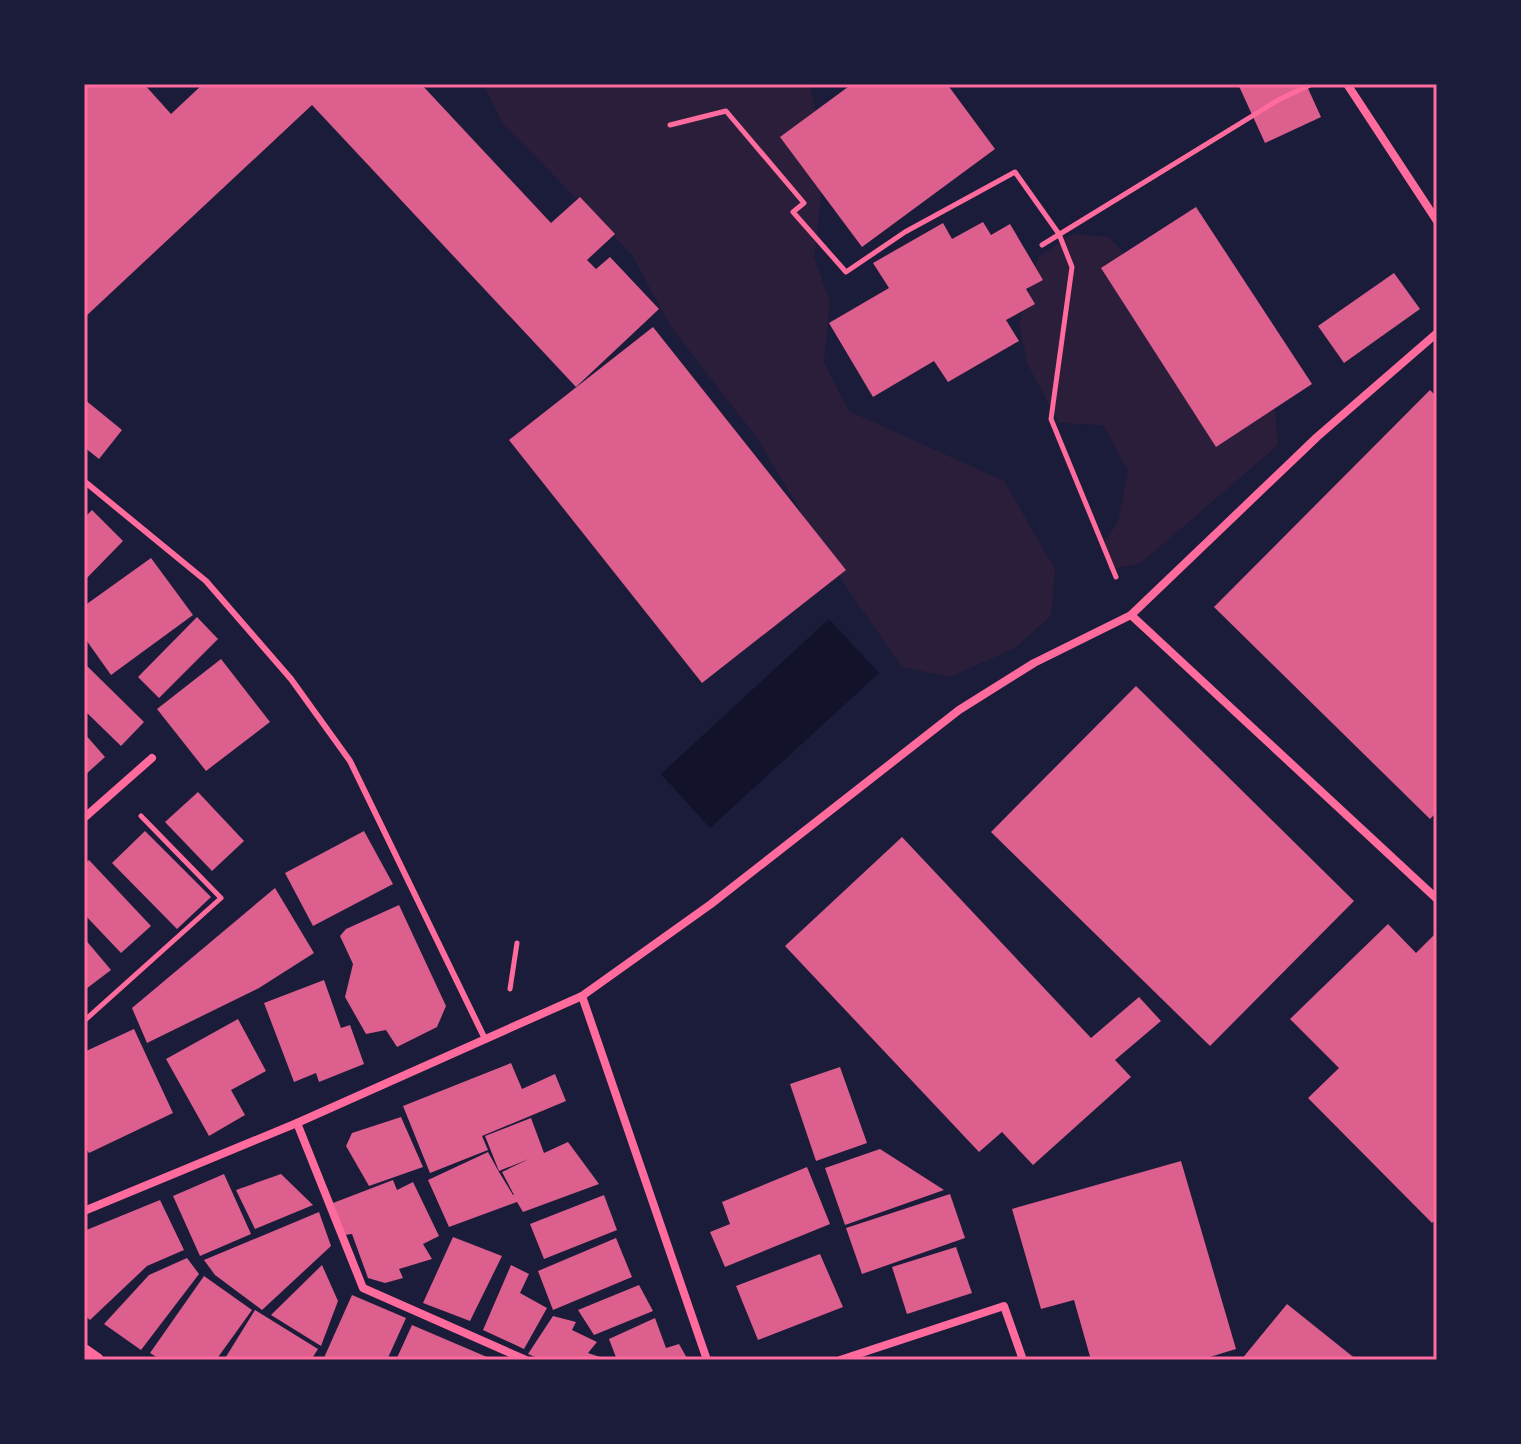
<svg xmlns="http://www.w3.org/2000/svg" width="1521" height="1444" viewBox="0 0 1521 1444" font-family="Signika,sans-serif">
	<style>
		.green { fill: #2a1e3b }
		.water { fill: #12122b }
		.building { fill: #dd5f8e }
		.lines { fill: none; stroke-linecap: round; stroke-linejoin: round }
		.path { stroke: #ff6b9d; stroke-width: 5 }
		.service { stroke: #ff6b9d; stroke-width: 6 }
		.minor { stroke: #ff6b9d; stroke-width: 8 }
		.tertiary { stroke: #ff6b9d; stroke-width: 14 }
		.neatline { fill: none; stroke: #ff6b9d; stroke-width: 3 }
	</style>
	<rect width="100%" height="100%" fill="#1b1b3a"/>
	<g class="green">
		<polygon points="483,84 810,84 825,163 814,257 830,302 824,362 849,411 1004,481 1055,569 1051,616 1015,648 950,677 902,667 847,588 757,438 671,327 632,255 503,124"/>
		<polygon points="1073,234 1109,237 1146,279 1274,401 1278,445 1141,563 1109,570 1102,545 1118,522 1128,471 1103,425 1059,423 1028,365 1019,325 1038,257"/>
	</g>
	<polygon class="water" points="829,619 879,673 710,828 661,774"/>
	<g class="building">
		<polygon points="84,84 144,84 171,114 203,84 421,84 551,223 580,197 615,234 587,260 596,269 610,257 659,309 576,387 312,105 84,318"/>
		<polygon points="852,84 947,84 995,149 862,247 780,137"/>
		<polygon points="1238,84 1306,84 1321,117 1265,143"/>
		<polygon points="1196,207 1312,384 1216,447 1101,268"/>
		<polygon points="983,222 991,235 1010,224 1043,280 1026,289 1035,304 1006,320 1019,341 948,382 934,361 873,397 829,323 889,288 873,263 943,223 952,239"/>
		<polygon points="1394,273 1420,309 1344,363 1318,326"/>
		<polygon points="653,327 846,570 702,683 509,440"/>
		<polygon points="1430,390 1437,397 1437,812 1430,819 1214,607"/>
		<polygon points="84,399 122,430 99,459 84,447"/>
		<polygon points="92,510 123,541 84,581 84,518"/>
		<polygon points="151,558 193,615 111,675 84,637 84,606"/>
		<polygon points="197,617 218,639 159,698 138,677"/>
		<polygon points="221,659 270,722 206,771 157,709"/>
		<polygon points="84,663 144,722 121,746 84,710"/>
		<polygon points="1136,686 1354,901 1210,1046 991,832"/>
		<polygon points="84,733 105,757 84,776"/>
		<polygon points="198,792 244,841 212,871 165,822"/>
		<polygon points="145,831 211,897 177,929 112,863"/>
		<polygon points="364,831 393,884 313,926 285,873"/>
		<polygon points="902,837 1091,1038 1139,997 1161,1021 1115,1060 1131,1077 1033,1165 1002,1132 979,1152 785,946"/>
		<polygon points="89,860 151,926 121,953 84,914 84,864"/>
		<polygon points="275,888 314,953 259,988 147,1043 132,1008"/>
		<polygon points="399,905 446,1006 437,1027 397,1047 386,1030 366,1034 345,997 353,964 340,936 346,929"/>
		<polygon points="1388,924 1416,953 1434,935 1437,938 1437,1218 1432,1223 1308,1098 1339,1068 1290,1019"/>
		<polygon points="84,938 111,970 86,989 84,987"/>
		<polygon points="324,980 341,1028 350,1025 364,1064 319,1082 316,1073 294,1082 264,1003"/>
		<polygon points="238,1019 266,1071 231,1090 245,1115 209,1136 166,1059"/>
		<polygon points="134,1029 173,1113 89,1153 84,1146 84,1052"/>
		<polygon points="511,1063 522,1089 555,1074 566,1101 482,1136 488,1150 430,1173 403,1106"/>
		<polygon points="840,1067 867,1143 816,1161 790,1084"/>
		<polygon points="401,1117 423,1167 369,1186 346,1146 352,1133"/>
		<polygon points="531,1118 544,1153 568,1142 599,1184 523,1212 517,1202 449,1227 428,1180 488,1152 499,1172 513,1195 514,1195 502,1172 529,1159 499,1171 485,1136"/>
		<polygon points="880,1149 944,1190 845,1225 825,1168"/>
		<polygon points="1181,1161 1236,1349 1200,1360 1091,1360 1074,1300 1041,1309 1012,1209"/>
		<polygon points="807,1167 830,1224 725,1267 710,1232 730,1224 722,1202"/>
		<polygon points="224,1174 251,1234 200,1256 173,1196"/>
		<polygon points="281,1174 313,1205 255,1229 236,1190"/>
		<polygon points="393,1180 397,1190 413,1182 439,1236 423,1244 432,1259 399,1269 403,1278 385,1283 368,1278 352,1234 345,1235 333,1203"/>
		<polygon points="950,1194 965,1238 862,1274 846,1228"/>
		<polygon points="604,1195 617,1230 544,1259 530,1224"/>
		<polygon points="160,1200 184,1250 147,1266 90,1320 84,1315 84,1231"/>
		<polygon points="319,1212 331,1246 262,1310 215,1275 204,1260"/>
		<polygon points="453,1237 502,1256 470,1321 423,1303"/>
		<polygon points="616,1238 632,1277 553,1310 538,1271"/>
		<polygon points="956,1247 972,1293 907,1314 892,1267"/>
		<polygon points="820,1254 843,1307 758,1340 736,1286"/>
		<polygon points="187,1258 199,1274 141,1350 104,1324 149,1275"/>
		<polygon points="322,1265 338,1301 321,1346 271,1315"/>
		<polygon points="511,1265 529,1274 520,1293 547,1308 524,1349 483,1330"/>
		<polygon points="204,1276 252,1310 216,1360 161,1360 150,1353"/>
		<polygon points="639,1285 653,1311 594,1335 578,1310"/>
		<polygon points="352,1295 406,1318 387,1360 323,1360"/>
		<polygon points="1287,1304 1357,1360 1241,1360"/>
		<polygon points="255,1310 318,1349 311,1360 224,1360"/>
		<polygon points="553,1316 576,1322 572,1330 597,1342 588,1353 609,1360 543,1360 528,1354"/>
		<polygon points="655,1318 666,1348 679,1344 688,1360 617,1360 609,1339"/>
		<polygon points="412,1325 494,1360 396,1360"/>
	</g>
	<g class="lines">
		<g class="path">
			<polyline points="670,125 726,111 804,203 793,212 846,272 905,232 1015,172 1059,234 1072,267 1051,419 1116,577"/>
			<polyline points="1042,245 1280,99 1312,84"/>
			<polyline points="510,989 517,943"/>
			<polyline points="84,1021 221,898 141,816"/>
		</g>
		<polyline class="service" points="84,481 206,581 291,679 350,761 485,1039"/>
		<g class="minor">
			<polyline points="1347,84 1437,221"/>
			<polyline points="1131,615 1437,899"/>
			<polyline points="84,818 152,758"/>
			<polyline points="582,996 707,1360"/>
			<polyline points="297,1123 363,1288 526,1360"/>
			<polyline points="84,1211 297,1123 582,996 711,904 959,710 1034,663 1131,615 1317,437 1437,333"/>
			<polyline points="840,1360 1004,1306 1023,1360"/>
		</g>
		<polyline class="tertiary" points="84,1351 97,1360"/>
	</g>
	<rect width="1521" height="1444" fill="none" stroke="#1b1b3a" stroke-width="172"/>
	<rect x="86" y="86" width="1349" height="1272" class="neatline"/>
</svg>
